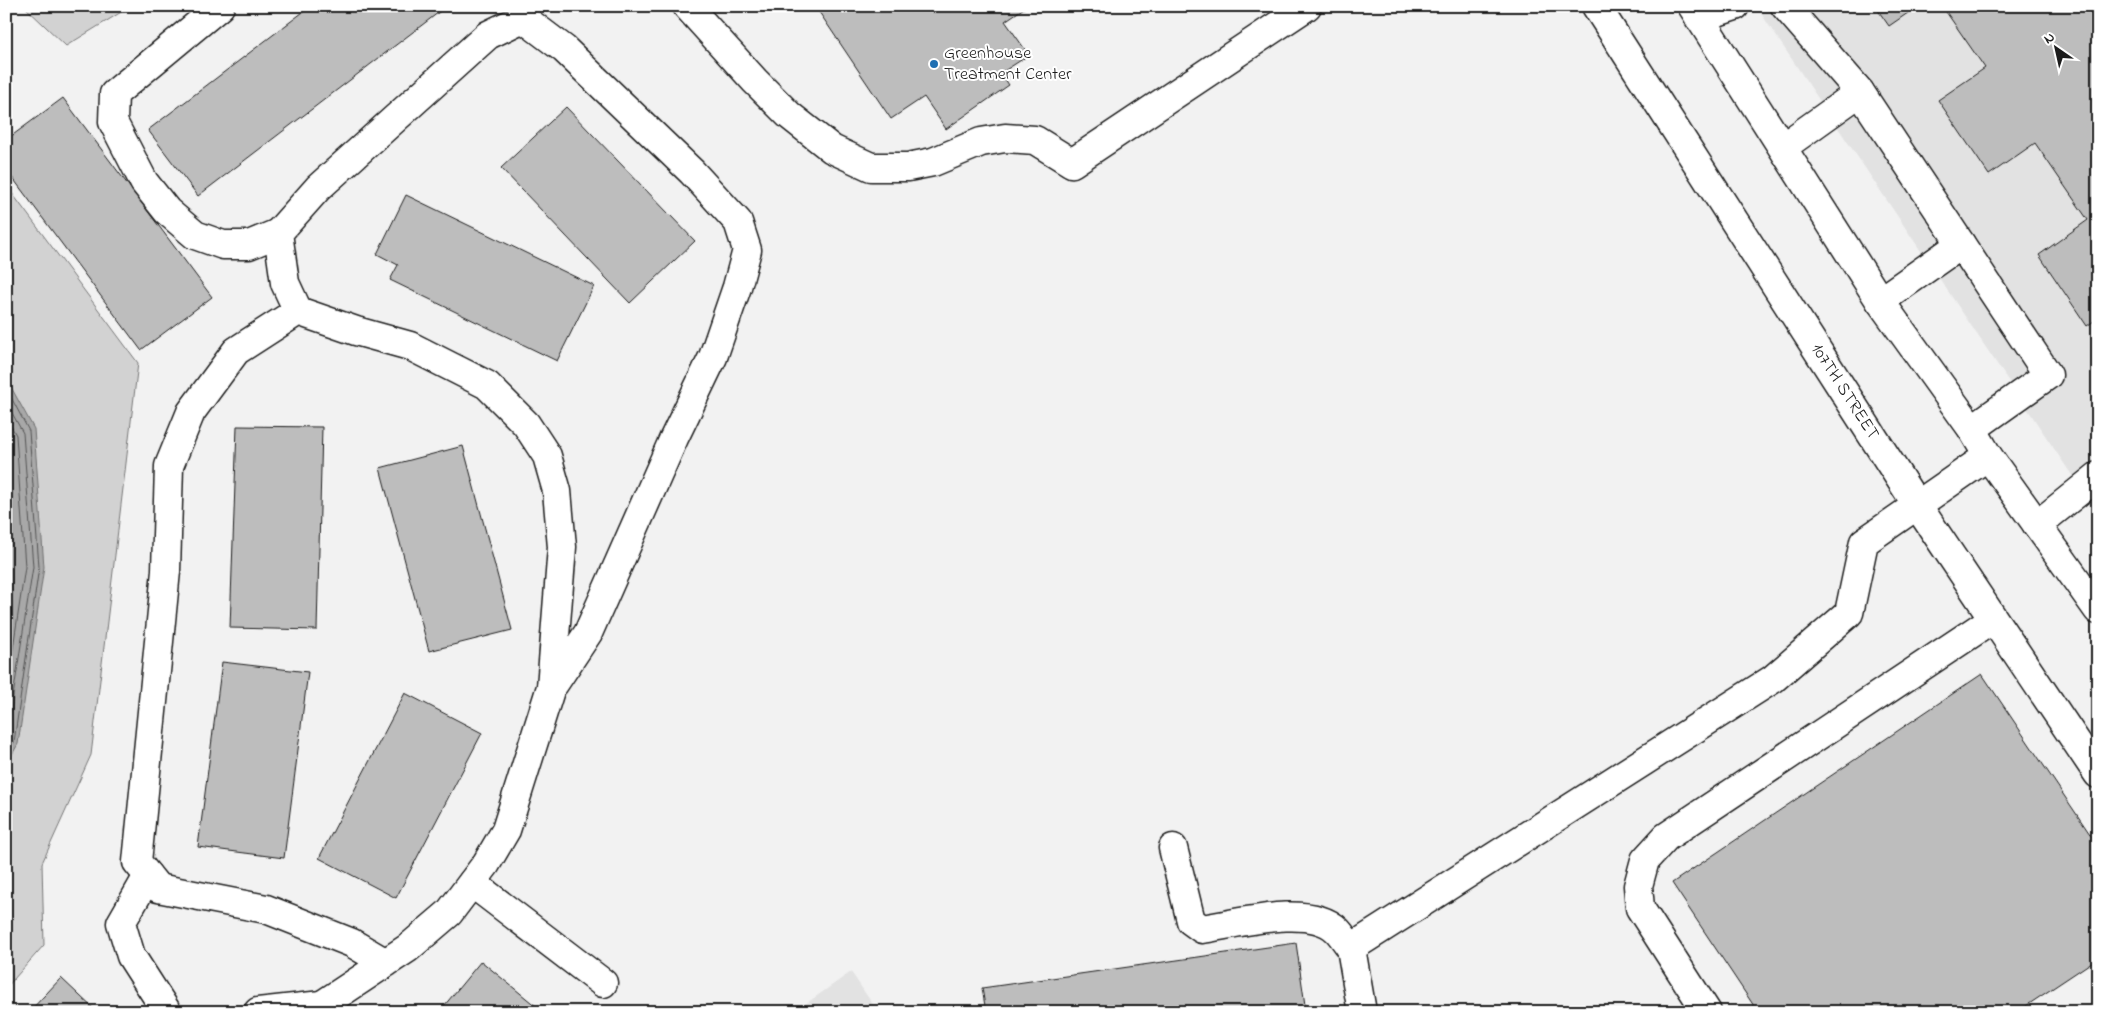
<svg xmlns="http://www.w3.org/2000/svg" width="2104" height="1018" viewBox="0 0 2104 1018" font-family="'Indie Flower',sans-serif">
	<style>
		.built { fill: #e2e2e2 }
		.green { fill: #d2d2d2; stroke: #777 }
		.water { fill: #a8a8a8; stroke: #707070 }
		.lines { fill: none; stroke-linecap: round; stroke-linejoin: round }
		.shore { stroke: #545454; stroke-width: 1 }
		.building { fill: #bdbdbd; stroke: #1c1c1c }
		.minor-casing { stroke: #1c1c1c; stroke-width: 31 }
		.minor { stroke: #fff; stroke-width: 28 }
		.poi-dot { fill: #1f6fb2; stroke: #fff; stroke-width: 2 }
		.labels { text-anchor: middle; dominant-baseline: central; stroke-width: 4; stroke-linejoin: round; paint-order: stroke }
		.poi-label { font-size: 18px; fill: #1c1c1c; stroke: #fff; text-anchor: start }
		.street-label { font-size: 18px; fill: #1c1c1c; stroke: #fff }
	</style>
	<rect width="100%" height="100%" fill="#f2f2f2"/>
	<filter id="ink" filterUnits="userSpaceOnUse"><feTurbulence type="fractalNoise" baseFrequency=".02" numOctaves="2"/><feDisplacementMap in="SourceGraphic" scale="10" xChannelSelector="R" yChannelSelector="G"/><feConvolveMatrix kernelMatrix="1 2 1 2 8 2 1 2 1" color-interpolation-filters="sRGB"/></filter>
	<g filter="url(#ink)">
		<g class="built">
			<polygon points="1756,6 2098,6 2098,514"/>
			<polygon points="851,972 878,1012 794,1012"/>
		</g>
		<g class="green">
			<polygon points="24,6 131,6 66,46"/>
			<polygon points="6,185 138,363 91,755 42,863 44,945 6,988"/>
		</g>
		<polygon class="water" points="6,378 34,429 44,567 18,744 6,765"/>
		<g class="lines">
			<g class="shore">
				<polyline points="6,388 29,431 39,567 14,742 6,755"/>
				<polyline points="6,402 23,433 33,567 6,742"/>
				<polyline points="6,417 16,435 25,567 6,696"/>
			</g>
		</g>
		<g class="building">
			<polygon points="311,6 447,6 198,196 148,130"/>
			<polygon points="815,6 1027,6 1005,21 1029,55 1001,73 1009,85 946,129 924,97 891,119"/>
			<polygon points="1875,6 1918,6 1889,26"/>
			<polygon points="1942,6 2093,6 2098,13 2098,318 2087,326 2039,255 2088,220 2035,143 1989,175 1938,100 1985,68"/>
			<polygon points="63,98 212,297 141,350 6,169 6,140"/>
			<polygon points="566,107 695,241 630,303 501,168"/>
			<polygon points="406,195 594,286 557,361 390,280 398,265 377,254"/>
			<polygon points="237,426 322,427 317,630 230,628"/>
			<polygon points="463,446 512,630 429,651 380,468"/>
			<polygon points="222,662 308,672 284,858 198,847"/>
			<polygon points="1982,674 2098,846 2098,958 2017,1012 1758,1012 1672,883"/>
			<polygon points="405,693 482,733 396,898 319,858"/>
			<polygon points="1296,943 1306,1012 986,1012 982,988"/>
			<polygon points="481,961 543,1012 439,1012"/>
			<polygon points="61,978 97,1012 29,1012"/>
		</g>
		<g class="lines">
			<g class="minor-casing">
				<g id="minor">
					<polyline points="220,6 114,94 113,122 144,182 167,211 195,235 223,245 249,245 278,233"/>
					<polyline points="687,6 755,81 789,115 832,149 871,167 908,167 933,162 981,142 1005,138 1035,140 1072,163 1307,6"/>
					<path id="s1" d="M1596 6 1917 505 2098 774"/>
					<polyline points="1692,6 1880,301 1972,429 1988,456 2098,610"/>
					<polyline points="1785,6 1860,92 2048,375 1972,429"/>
					<polyline points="1699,18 1735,6"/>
					<polyline points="1783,147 1860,92"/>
					<polyline points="1880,301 1961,244"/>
					<polyline points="298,311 285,283 278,233 318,188 488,35 523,18 564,49 692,172 738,222 747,250 737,287 713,357 674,438 588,633 554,684"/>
					<polyline points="2037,525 2098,476"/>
					<path d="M1173 848 1191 921 1202 929C1236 924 1310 903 1337 930 1342 935 1346 942 1351 948"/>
					<polyline points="148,876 121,923 131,956 167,1012"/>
					<polyline points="472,883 603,983"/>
					<polyline points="258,1012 322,1005"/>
					<polyline points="324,1012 322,1005 408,948 449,913 486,864 506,830 551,687 562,547 557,491 547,456 526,424 487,385 410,346 356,331 298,311 236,351 191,412 169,466 166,571 137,862 158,888 266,909 352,943 386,963"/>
					<polyline points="1362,1012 1351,948 1773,679 1849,613 1864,542 1988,456"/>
					<polyline points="1707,1012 1640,908 1638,886 1645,860 1666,837 1993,619"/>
				</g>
			</g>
			<use href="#minor" class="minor"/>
		</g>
	</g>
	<circle class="poi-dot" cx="934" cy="64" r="5"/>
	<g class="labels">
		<g class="poi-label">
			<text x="944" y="54">Greenhouse<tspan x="944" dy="21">Treatment Center</tspan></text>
		</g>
		<g class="street-label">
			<text stroke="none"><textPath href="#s1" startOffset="459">107TH STREET</textPath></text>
		</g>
	</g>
	<rect width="2104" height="1018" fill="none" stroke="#fff" stroke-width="25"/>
	<rect x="12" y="12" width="2079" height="993" fill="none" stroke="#1c1c1c" stroke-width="2" filter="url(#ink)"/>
	<g transform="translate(2056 48) rotate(326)" stroke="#ffffff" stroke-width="4" paint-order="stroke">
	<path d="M0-4L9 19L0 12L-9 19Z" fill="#1c1c1c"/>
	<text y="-8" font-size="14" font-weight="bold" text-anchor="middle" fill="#1c1c1c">N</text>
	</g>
</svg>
